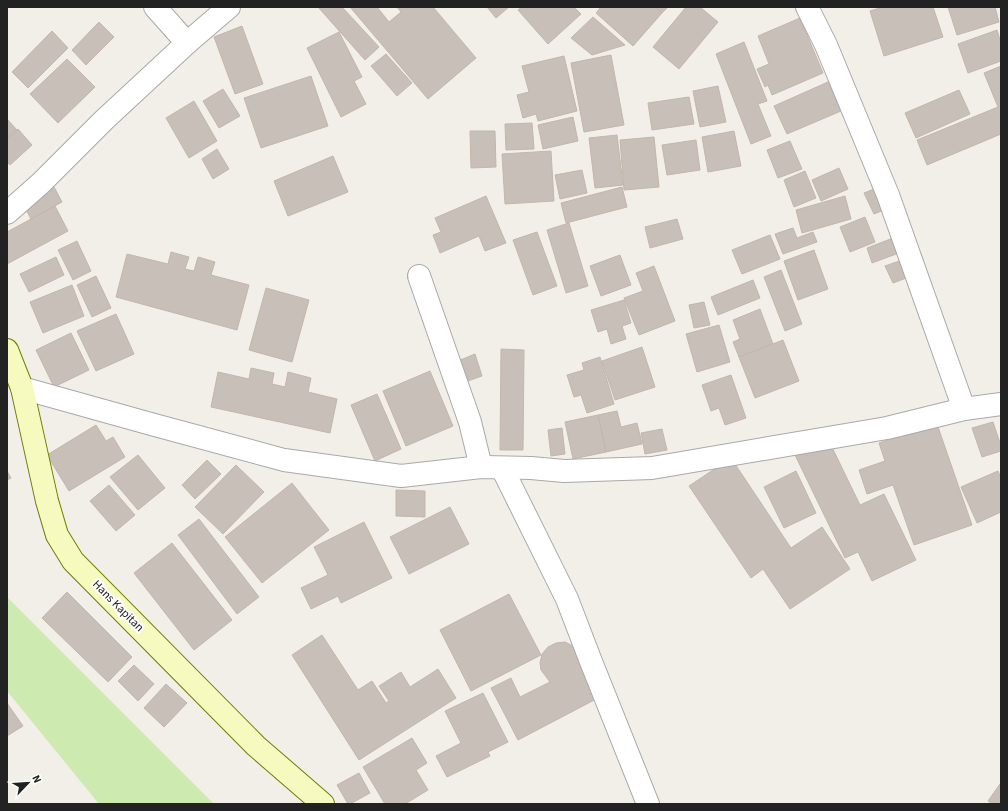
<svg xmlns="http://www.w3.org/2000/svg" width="1008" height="811" viewBox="0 0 1008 811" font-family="'Source Sans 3',sans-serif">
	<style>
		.grass { fill: #cdebb0 }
		.building { fill: #c7bfb8; stroke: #c4b6ab }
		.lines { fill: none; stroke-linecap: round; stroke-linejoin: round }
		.street-casing { stroke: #a9a9a9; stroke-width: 24 }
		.secondary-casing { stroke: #707d05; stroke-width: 24 }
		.street { stroke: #fff; stroke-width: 22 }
		.secondary { stroke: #f7fabf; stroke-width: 22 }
		.labels { text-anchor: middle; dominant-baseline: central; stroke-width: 4; stroke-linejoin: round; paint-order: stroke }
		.street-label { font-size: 12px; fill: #222; stroke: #fff }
	</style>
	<rect width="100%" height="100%" fill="#f2efe9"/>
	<polygon class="grass" points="7,597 214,804 99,804 7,691"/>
	<g class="building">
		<polygon points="318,7 342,7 379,47 365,60"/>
		<polygon points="350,7 377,7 389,22 401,12 397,7 433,7 476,58 428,99"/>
		<polygon points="487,7 509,7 496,18"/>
		<polygon points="522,7 574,7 581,14 548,44 518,10"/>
		<polygon points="601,7 655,7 662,13 633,46 596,13"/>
		<polygon points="655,7 668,7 662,13"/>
		<polygon points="686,7 700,7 718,22 679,69 653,47"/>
		<polygon points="883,7 933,7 943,37 884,56 870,11"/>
		<polygon points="948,7 995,7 999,22 957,35"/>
		<polygon points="593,17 625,45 592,55 571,38"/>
		<polygon points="800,18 823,73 772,95 768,85 765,87 757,69 769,64 758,36"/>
		<polygon points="99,22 114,37 86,65 72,50"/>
		<polygon points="242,26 263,84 235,94 214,37"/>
		<polygon points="997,30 1001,43 1001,61 968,73 958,44"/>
		<polygon points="52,31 68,48 28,88 12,72"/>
		<polygon points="339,32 362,77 354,81 366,104 341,117 307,48"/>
		<polygon points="744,42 767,101 758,104 771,136 751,144 716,54"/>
		<polygon points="386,54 412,83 397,96 371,66"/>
		<polygon points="611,55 624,125 584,132 571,63"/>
		<polygon points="564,56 577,111 538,121 536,114 523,118 517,95 529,92 522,66"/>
		<polygon points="67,59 95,87 58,123 30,94"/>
		<polygon points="1001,66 1001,134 927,165 917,140 998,107 984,73"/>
		<polygon points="311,76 328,126 261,148 244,98"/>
		<polygon points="828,82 841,111 787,134 774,106"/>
		<polygon points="718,86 726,122 700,127 693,91"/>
		<polygon points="223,89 240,116 219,128 203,101"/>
		<polygon points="959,90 970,114 916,138 905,113"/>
		<polygon points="689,97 694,124 652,130 648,103"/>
		<polygon points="194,101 217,141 189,158 166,118"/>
		<polygon points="573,117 578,141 543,149 538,125"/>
		<polygon points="7,119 17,130 7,139"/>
		<polygon points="532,123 534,149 506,150 505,124"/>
		<polygon points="18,129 32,145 10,165 7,162 7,139"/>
		<polygon points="470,131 495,131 496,167 471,168"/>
		<polygon points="734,131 741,166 708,172 702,137"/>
		<polygon points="617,135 623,185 595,188 589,138"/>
		<polygon points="654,137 659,187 624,190 620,140"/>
		<polygon points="696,140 700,170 667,175 662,145"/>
		<polygon points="790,141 802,169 778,178 767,150"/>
		<polygon points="217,149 229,169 213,179 202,159"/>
		<polygon points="551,151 554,201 505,204 502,154"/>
		<polygon points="333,156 348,192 288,216 274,181"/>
		<polygon points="839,168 848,189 821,201 812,180"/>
		<polygon points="582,170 587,193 560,199 555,175"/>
		<polygon points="805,171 816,198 794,207 784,180"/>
		<polygon points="53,185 62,202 31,219 22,202"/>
		<polygon points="622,187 627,207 566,223 561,203"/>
		<polygon points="879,187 889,208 874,214 864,193"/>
		<polygon points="486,196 506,243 485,251 479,236 440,253 433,235 441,232 435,218"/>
		<polygon points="845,196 851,219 802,233 796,210"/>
		<polygon points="55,206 68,231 7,264 7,232"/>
		<polygon points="865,217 875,242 850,252 840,227"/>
		<polygon points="677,219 683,239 650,248 645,227"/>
		<polygon points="569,223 588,286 566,293 547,230"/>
		<polygon points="793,228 797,238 813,232 817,242 783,254 775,234"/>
		<polygon points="537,232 557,286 533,295 513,240"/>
		<polygon points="770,235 780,259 742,274 732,250"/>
		<polygon points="893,238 899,253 872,263 867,248"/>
		<polygon points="77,241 91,271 73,280 58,250"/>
		<polygon points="814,250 828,289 798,300 784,261"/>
		<polygon points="171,252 189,257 185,269 194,271 198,257 215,262 211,275 249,285 237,330 116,297 127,254 168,264"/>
		<polygon points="620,255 631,285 601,296 590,266"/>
		<polygon points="56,257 64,275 29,292 20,274"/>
		<polygon points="902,260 909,277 893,283 885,266"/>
		<polygon points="654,266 675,321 639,335 624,298 643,291 636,273"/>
		<polygon points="781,270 802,324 785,331 764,277"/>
		<polygon points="96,276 111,308 92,317 77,285"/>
		<polygon points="753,280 760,298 718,315 711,297"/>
		<polygon points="72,285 84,316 43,333 30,302"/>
		<polygon points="266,288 309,300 292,362 249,350"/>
		<polygon points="624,300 631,323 622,326 626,339 611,344 607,329 598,332 591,310"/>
		<polygon points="704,302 710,325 694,328 689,305"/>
		<polygon points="760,309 773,344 739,357 733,342 740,339 733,320"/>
		<polygon points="116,314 134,354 96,371 77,331"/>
		<polygon points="719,325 730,362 697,372 686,334"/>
		<polygon points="71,333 89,370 54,387 36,350"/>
		<polygon points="783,340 799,381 755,398 739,357"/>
		<polygon points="642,347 655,387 615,400 602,361"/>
		<polygon points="501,349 524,350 523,450 500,450"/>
		<polygon points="475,354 482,376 465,382 458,361"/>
		<polygon points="600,357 614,404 587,413 581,395 574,397 567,375 584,370 582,363"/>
		<polygon points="251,368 274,373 272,384 285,387 288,372 311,378 308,392 337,399 330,433 211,407 218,372 249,379"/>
		<polygon points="430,371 453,426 406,446 383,391"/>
		<polygon points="731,375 746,418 725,425 719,408 711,411 702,385"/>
		<polygon points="377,394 401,449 375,461 351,405"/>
		<polygon points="617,411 621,427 637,423 642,444 606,452 598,415"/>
		<polygon points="598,415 606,452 573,459 565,422"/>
		<polygon points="993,422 1001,446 1001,451 982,457 972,428"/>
		<polygon points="937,424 972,525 914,545 893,485 867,494 859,470 885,461 879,443"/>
		<polygon points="96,425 106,441 113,437 125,457 69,491 47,455"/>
		<polygon points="562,428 565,454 551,456 548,430"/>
		<polygon points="662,429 667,450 645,454 641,433"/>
		<polygon points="828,439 860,505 884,494 916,560 872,581 858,552 845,558 795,455"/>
		<polygon points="138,455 165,488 138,510 110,477"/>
		<polygon points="731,458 791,548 822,527 850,569 790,609 763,569 751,578 689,486"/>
		<polygon points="207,460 221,474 195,499 182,485"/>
		<polygon points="236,465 264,492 223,534 195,507"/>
		<polygon points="7,471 11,478 7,480"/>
		<polygon points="796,471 816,513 784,528 764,487"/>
		<polygon points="998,471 1001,478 1001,512 977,523 961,487"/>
		<polygon points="292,483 329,530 262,583 225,537"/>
		<polygon points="109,485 135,515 116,531 90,501"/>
		<polygon points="396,490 425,491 425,517 396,516"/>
		<polygon points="450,507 469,544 409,574 390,537"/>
		<polygon points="199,519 259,597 237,614 178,535"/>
		<polygon points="364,522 392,578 341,603 338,596 311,609 301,588 328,575 314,547"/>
		<polygon points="172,543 232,620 194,650 134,573"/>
		<polygon points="67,592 132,657 108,682 42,618"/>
		<polygon points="509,594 541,655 471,691 440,630"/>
		<polygon points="322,635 358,690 372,681 386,703 389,701 379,686 401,672 410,687 438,669 456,698 359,760 292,655"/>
		<polygon points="565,642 573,646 600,697 518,740 491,688 511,678 520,697 550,682 541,670 540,663 542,654 548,647 556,643"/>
		<polygon points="134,665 154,684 138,701 118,681"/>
		<polygon points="166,684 187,703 164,727 144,708"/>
		<polygon points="483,693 508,742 488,752 490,756 447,777 436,756 461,743 445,711"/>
		<polygon points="7,703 23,726 7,736"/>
		<polygon points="412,738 427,763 416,770 428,790 405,804 385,804 363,767"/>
		<polygon points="359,773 370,793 350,804 348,804 337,785"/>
		<polygon points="1000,784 1001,804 992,804 988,801"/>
	</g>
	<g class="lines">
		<g class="street-casing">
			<g id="street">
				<polyline points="155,7 187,43 229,7"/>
				<polyline points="807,7 826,45 888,195 964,409"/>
				<polyline points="7,213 41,183 104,120 187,43"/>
				<polyline points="419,276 470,422 481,467"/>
				<polyline points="22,388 151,424 284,460 401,476 481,467 531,468 564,471 652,468 887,428 964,409 1001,404"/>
				<polyline points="502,468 567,599 590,659 648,804"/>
			</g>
		</g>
		<g class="secondary-casing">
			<polyline id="secondary" points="7,350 22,388 47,501 57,535 73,561 256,746 323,804"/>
		</g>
		<use href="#street" class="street"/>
		<use href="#secondary" class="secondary"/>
	</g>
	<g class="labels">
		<g class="street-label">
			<text transform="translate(118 606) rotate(45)">Hans Kapitan</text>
		</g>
	</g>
	<rect width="1008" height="811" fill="none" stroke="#222222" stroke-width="16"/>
	<g transform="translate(28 783) rotate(65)" stroke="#ffffff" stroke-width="3" paint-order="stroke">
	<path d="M0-3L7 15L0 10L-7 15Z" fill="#222222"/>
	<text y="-6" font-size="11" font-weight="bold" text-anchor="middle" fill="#222222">N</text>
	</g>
</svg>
